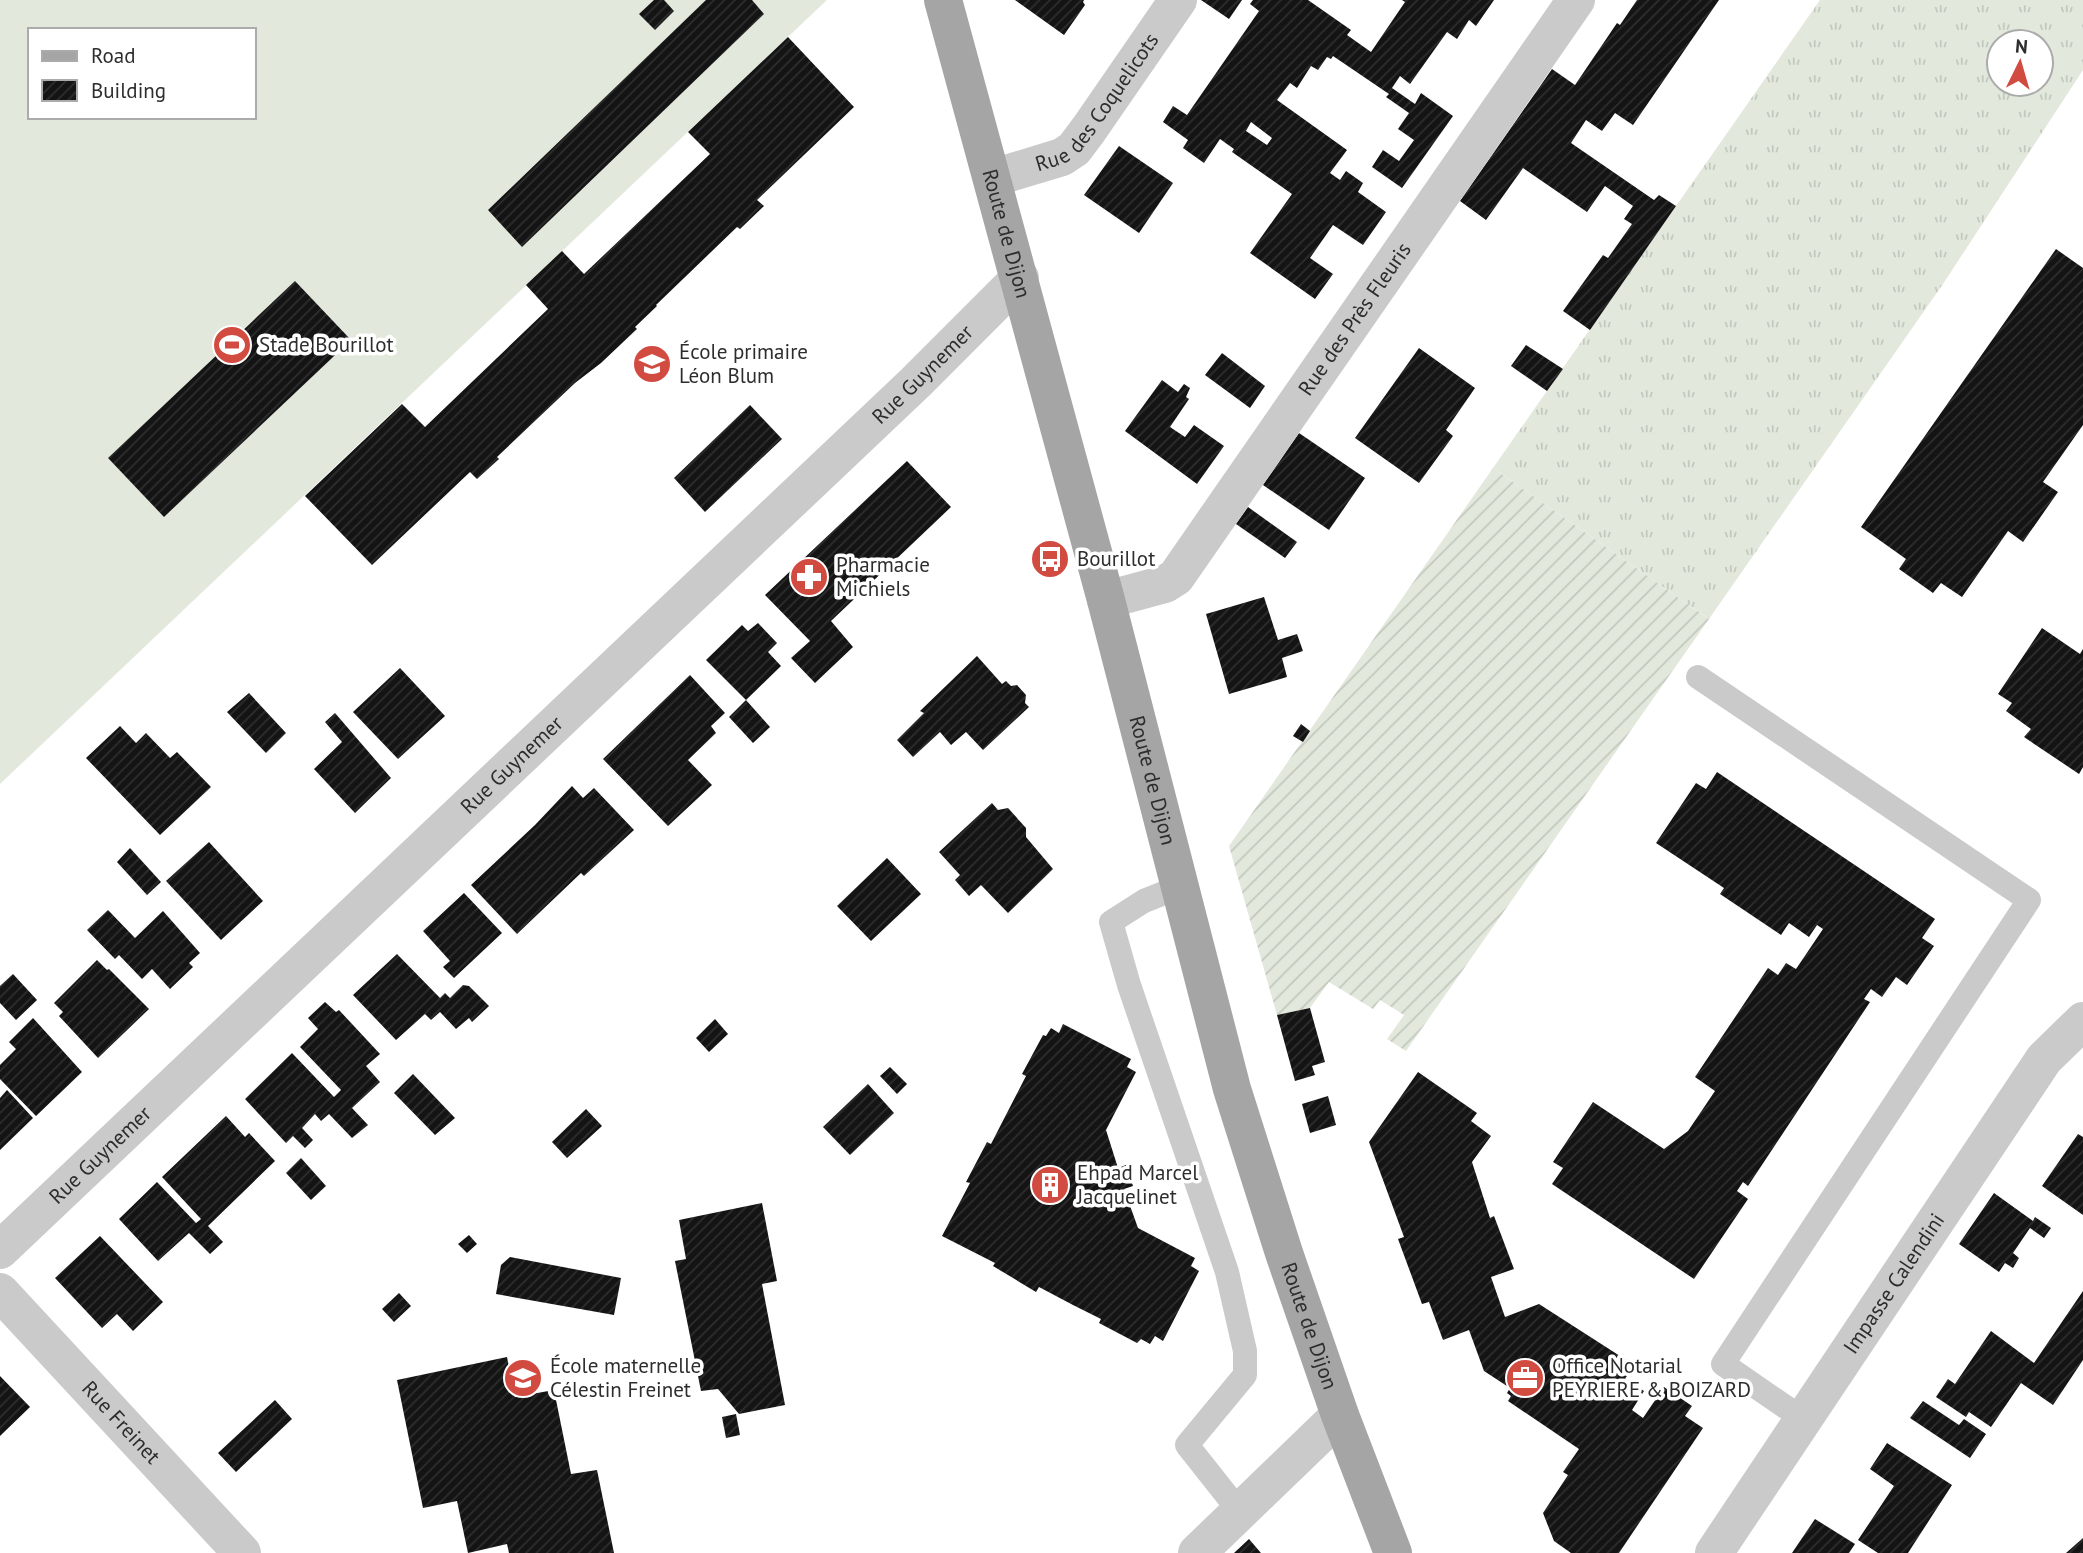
<svg xmlns="http://www.w3.org/2000/svg" width="2083" height="1553" viewBox="0 0 2083 1553" font-family="'PT Sans',sans-serif">
	<defs>
		<pattern id="grass-tufts" width="24" height="20" patternUnits="userSpaceOnUse" patternTransform="scale(1.75)"><rect width="24" height="20" fill="#e2e9dc"/><path d="M3 7l-1-3M5 7V3M7 7l1-3M15 17l-1-3M17 17v-4M19 17l1-3" fill="none" stroke="#c2c8bd"/></pattern>
		<pattern id="garden-furrows" width="10" height="10" patternUnits="userSpaceOnUse" patternTransform="scale(1.75)"><rect width="10" height="10" fill="#e2e9dc"/><path d="M-1 1l2-2M0 10L10 0M9 11l2-2" fill="none" stroke="#c2c8bd"/></pattern>
		<pattern id="building-hatch" width="6" height="6" patternUnits="userSpaceOnUse" patternTransform="scale(1.75)"><rect width="6" height="6" fill="#141414"/><path d="M-1 1l2-2M0 6l6-6M5 7l2-2" fill="none" stroke="#2e2e2e"/></pattern>
	</defs>
	<rect width="100%" height="100%" fill="#fff"/>
	<path fill="url(#grass-tufts)" fill-rule="evenodd" d="M 1820,0 L 2083,0 L 2083,70 L 1943,284 L 1709,619 L 1493,468 ZM 1999,42 L 2041,42 L 2041,84 L 1999,84 Z"/>
	<path fill="url(#garden-furrows)" d="M 1493,468 L 1709,619 L 1406,1051 L 1387,1039 L 1404,1015 L 1380,1000 L 1373,1009 L 1329,982 L 1310,1008 L 1277,1015 L 1229,846 Z"/>
	<path fill="#e2e9dc" fill-rule="evenodd" d="M 0,0 L 827,0 L 0,784 ZM 30,30 L 254,30 L 254,117 L 30,117 Z"/>
	<g fill="url(#building-hatch)" fill-rule="evenodd">
		<path d="M 654,0 L 664,0 L 674,11 L 655,30 L 639,14 Z"/>
		<path d="M 706,0 L 752,0 L 764,14 L 522,247 L 488,210 Z"/>
		<path d="M 1015,0 L 1084,0 L 1083,2 L 1085,5 L 1064,35 Z"/>
		<path d="M 1201,0 L 1242,0 L 1229,19 Z"/>
		<path d="M 1253,0 L 1308,0 L 1351,30 L 1347,35 L 1371,52 L 1405,2 L 1402,0 L 1494,0 L 1476,26 L 1469,20 L 1457,39 L 1447,32 L 1410,84 L 1400,76 L 1392,88 L 1415,104 L 1421,93 L 1453,116 L 1402,188 L 1372,167 L 1383,150 L 1399,161 L 1414,140 L 1398,129 L 1409,113 L 1386,97 L 1389,94 L 1333,56 L 1331,59 L 1327,57 L 1318,70 L 1311,66 L 1297,88 L 1290,83 L 1277,100 L 1347,150 L 1330,173 L 1340,180 L 1346,171 L 1363,183 L 1358,192 L 1386,212 L 1363,245 L 1333,225 L 1310,258 L 1333,274 L 1315,299 L 1250,253 L 1292,194 L 1232,152 L 1234,149 L 1220,139 L 1204,163 L 1183,148 L 1188,140 L 1163,122 L 1173,106 L 1187,115 L 1259,11 L 1250,4 ZM 1251,122 L 1272,138 L 1267,145 L 1246,131 Z"/>
		<path d="M 1637,0 L 1719,0 L 1633,125 L 1615,113 L 1602,131 L 1586,120 L 1571,143 L 1654,200 L 1659,195 L 1676,206 L 1590,330 L 1563,311 L 1603,255 L 1608,258 L 1632,224 L 1624,219 L 1633,206 L 1605,186 L 1587,212 L 1523,168 L 1486,220 L 1460,201 L 1552,69 L 1575,85 L 1617,23 L 1620,25 Z"/>
		<path d="M 788,37 L 854,107 L 757,200 L 764,206 L 740,229 L 737,227 L 656,305 L 657,306 L 635,327 L 637,329 L 601,363 L 575,383 L 497,457 L 499,459 L 477,479 L 470,472 L 372,565 L 305,496 L 402,404 L 425,427 L 548,309 L 526,285 L 562,251 L 584,274 L 710,154 L 688,132 Z"/>
		<path d="M 1119,146 L 1173,183 L 1139,233 L 1084,195 Z"/>
		<path d="M 2056,249 L 2083,268 L 2083,425 L 2043,482 L 2058,492 L 2023,542 L 2008,531 L 1962,597 L 1941,583 L 1933,593 L 1899,569 L 1906,559 L 1861,527 Z"/>
		<path d="M 295,281 L 351,340 L 164,517 L 108,458 Z"/>
		<path d="M 1526,345 L 1563,369 L 1547,391 L 1511,366 Z"/>
		<path d="M 1419,348 L 1475,388 L 1446,430 L 1453,436 L 1419,483 L 1355,438 Z"/>
		<path d="M 1222,353 L 1265,386 L 1250,408 L 1205,375 Z"/>
		<path d="M 1162,380 L 1178,392 L 1184,384 L 1190,388 L 1186,397 L 1189,399 L 1170,427 L 1185,437 L 1194,425 L 1224,446 L 1197,484 L 1125,431 Z"/>
		<path d="M 750,405 L 782,439 L 705,512 L 674,478 Z"/>
		<path d="M 1299,433 L 1365,478 L 1329,530 L 1263,485 Z"/>
		<path d="M 907,461 L 951,507 L 831,621 L 853,647 L 815,683 L 791,658 L 810,641 L 765,595 Z"/>
		<path d="M 1248,507 L 1297,542 L 1285,558 L 1236,524 Z"/>
		<path d="M 1264,597 L 1278,640 L 1297,634 L 1303,651 L 1282,658 L 1287,677 L 1229,694 L 1206,614 Z"/>
		<path d="M 758,623 L 777,643 L 768,652 L 781,666 L 746,700 L 706,660 L 742,625 L 748,631 Z"/>
		<path d="M 2042,628 L 2080,654 L 2083,649 L 2083,767 L 2079,774 L 2024,737 L 2031,729 L 2006,711 L 2012,703 L 1998,694 Z"/>
		<path d="M 977,656 L 1002,684 L 1006,681 L 1011,686 L 1017,685 L 1026,695 L 1025,703 L 1029,707 L 983,750 L 966,732 L 951,745 L 940,732 L 913,757 L 897,740 L 924,713 L 920,711 Z"/>
		<path d="M 400,668 L 445,716 L 398,759 L 353,712 Z"/>
		<path d="M 690,675 L 725,713 L 711,726 L 716,733 L 688,760 L 712,785 L 668,826 L 603,759 Z"/>
		<path d="M 249,693 L 286,733 L 266,753 L 227,712 Z"/>
		<path d="M 746,700 L 770,727 L 753,743 L 729,717 Z"/>
		<path d="M 335,713 L 391,778 L 355,813 L 314,769 L 342,742 L 325,722 Z"/>
		<path d="M 1301,724 L 1310,731 L 1303,742 L 1293,736 Z"/>
		<path d="M 120,726 L 136,743 L 146,733 L 170,758 L 177,752 L 211,787 L 160,835 L 86,758 Z"/>
		<path d="M 1717,772 L 1935,919 L 1922,938 L 1934,946 L 1907,985 L 1896,977 L 1882,997 L 1871,989 L 1864,999 L 1870,1002 L 1748,1186 L 1743,1182 L 1737,1191 L 1748,1199 L 1694,1279 L 1552,1184 L 1563,1168 L 1553,1162 L 1593,1102 L 1664,1149 L 1688,1131 L 1715,1091 L 1695,1077 L 1768,968 L 1778,975 L 1786,963 L 1796,969 L 1823,929 L 1817,925 L 1809,937 L 1789,923 L 1781,935 L 1720,894 L 1724,888 L 1656,843 L 1696,783 L 1706,789 Z"/>
		<path d="M 572,786 L 583,798 L 594,788 L 634,830 L 584,876 L 581,873 L 517,934 L 471,885 L 535,825 Z"/>
		<path d="M 992,803 L 998,810 L 1008,808 L 1026,828 L 1026,837 L 1053,869 L 1008,913 L 981,885 L 969,896 L 955,880 L 960,875 L 939,852 Z"/>
		<path d="M 209,842 L 263,901 L 221,940 L 166,881 Z"/>
		<path d="M 130,848 L 161,882 L 147,895 L 117,862 Z"/>
		<path d="M 887,858 L 921,894 L 871,941 L 837,906 Z"/>
		<path d="M 464,893 L 502,933 L 454,978 L 443,967 L 450,961 L 423,931 Z"/>
		<path d="M 108,910 L 135,938 L 163,911 L 200,953 L 189,963 L 193,967 L 170,989 L 152,969 L 142,979 L 119,955 L 115,959 L 87,930 Z"/>
		<path d="M 397,954 L 440,998 L 445,993 L 450,998 L 463,985 L 469,986 L 489,1006 L 472,1022 L 469,1018 L 456,1029 L 440,1012 L 431,1020 L 425,1014 L 396,1040 L 353,995 Z"/>
		<path d="M 97,960 L 107,970 L 109,969 L 149,1009 L 98,1058 L 59,1016 L 63,1012 L 54,1003 Z"/>
		<path d="M 13,974 L 37,1000 L 16,1020 L 0,1003 L 0,986 Z"/>
		<path d="M 325,1002 L 336,1012 L 339,1010 L 380,1054 L 366,1066 L 380,1082 L 352,1108 L 368,1125 L 352,1138 L 329,1114 L 321,1121 L 315,1114 L 302,1128 L 313,1140 L 305,1148 L 293,1136 L 286,1143 L 245,1099 L 292,1053 L 334,1097 L 341,1090 L 300,1047 L 318,1029 L 308,1018 Z"/>
		<path d="M 1310,1008 L 1325,1062 L 1312,1066 L 1315,1075 L 1295,1081 L 1277,1015 Z"/>
		<path d="M 33,1018 L 82,1072 L 36,1116 L 0,1079 L 0,1065 L 16,1049 L 9,1042 Z"/>
		<path d="M 715,1019 L 728,1034 L 709,1052 L 696,1038 Z"/>
		<path d="M 1063,1024 L 1131,1059 L 1127,1067 L 1136,1072 L 1106,1130 L 1118,1168 L 1126,1165 L 1133,1186 L 1124,1189 L 1138,1228 L 1195,1258 L 1191,1266 L 1199,1271 L 1163,1341 L 1155,1336 L 1150,1344 L 1141,1339 L 1137,1343 L 1099,1323 L 1101,1319 L 1073,1305 L 1039,1287 L 1036,1292 L 993,1266 L 995,1263 L 942,1236 L 970,1183 L 966,1182 L 987,1142 L 991,1144 L 1026,1076 L 1022,1074 L 1043,1035 L 1046,1036 L 1051,1028 L 1059,1033 Z"/>
		<path d="M 890,1067 L 907,1084 L 897,1094 L 880,1076 Z"/>
		<path d="M 1418,1072 L 1477,1113 L 1471,1121 L 1491,1136 L 1472,1162 L 1490,1218 L 1494,1216 L 1514,1269 L 1491,1277 L 1505,1317 L 1539,1304 L 1634,1365 L 1625,1379 L 1644,1391 L 1632,1410 L 1643,1418 L 1664,1387 L 1692,1406 L 1685,1416 L 1703,1428 L 1619,1553 L 1571,1553 L 1554,1541 L 1543,1513 L 1568,1475 L 1563,1472 L 1579,1449 L 1508,1401 L 1511,1396 L 1507,1393 L 1510,1388 L 1484,1371 L 1469,1330 L 1443,1340 L 1429,1302 L 1422,1304 L 1398,1239 L 1404,1237 L 1369,1142 Z"/>
		<path d="M 413,1074 L 455,1118 L 435,1135 L 394,1093 Z"/>
		<path d="M 868,1084 L 894,1113 L 850,1155 L 823,1127 Z"/>
		<path d="M 7,1090 L 33,1118 L 0,1150 L 0,1098 Z"/>
		<path d="M 1328,1096 L 1336,1125 L 1310,1133 L 1302,1104 Z"/>
		<path d="M 586,1109 L 602,1126 L 567,1158 L 552,1142 Z"/>
		<path d="M 226,1116 L 245,1137 L 249,1133 L 275,1161 L 208,1226 L 223,1242 L 210,1254 L 189,1233 L 158,1261 L 119,1219 L 157,1182 L 196,1223 L 201,1219 L 162,1177 Z"/>
		<path d="M 2078,1134 L 2083,1137 L 2083,1215 L 2042,1186 Z"/>
		<path d="M 301,1158 L 326,1186 L 311,1200 L 286,1173 Z"/>
		<path d="M 1994,1193 L 2033,1221 L 2035,1217 L 2051,1228 L 2044,1238 L 2030,1228 L 2013,1253 L 2019,1258 L 2013,1268 L 2005,1263 L 1999,1272 L 1959,1244 Z"/>
		<path d="M 762,1203 L 777,1281 L 762,1284 L 785,1405 L 739,1414 L 718,1389 L 701,1391 L 675,1261 L 686,1259 L 679,1220 Z"/>
		<path d="M 469,1235 L 477,1244 L 467,1253 L 458,1244 Z"/>
		<path d="M 100,1236 L 163,1302 L 133,1331 L 117,1314 L 102,1328 L 55,1278 Z"/>
		<path d="M 510,1257 L 621,1278 L 614,1315 L 496,1294 L 501,1265 Z"/>
		<path d="M 2083,1291 L 2083,1360 L 2053,1405 L 2021,1383 L 1991,1427 L 1969,1412 L 1966,1417 L 1936,1397 L 1948,1379 L 1955,1384 L 1991,1331 L 2034,1363 Z"/>
		<path d="M 399,1293 L 411,1306 L 394,1322 L 382,1309 Z"/>
		<path d="M 507,1357 L 515,1397 L 554,1390 L 571,1474 L 597,1470 L 614,1553 L 509,1553 L 507,1544 L 468,1553 L 457,1501 L 423,1508 L 397,1380 Z"/>
		<path d="M 0,1376 L 30,1407 L 0,1436 Z"/>
		<path d="M 275,1400 L 292,1419 L 236,1472 L 218,1453 Z"/>
		<path d="M 1923,1401 L 1959,1425 L 1964,1419 L 1986,1434 L 1970,1458 L 1910,1418 Z"/>
		<path d="M 736,1414 L 740,1435 L 726,1438 L 722,1417 Z"/>
		<path d="M 1887,1443 L 1952,1485 L 1908,1553 L 1878,1553 L 1858,1540 L 1894,1486 L 1870,1469 Z"/>
		<path d="M 1815,1519 L 1855,1544 L 1849,1553 L 1792,1553 Z"/>
		<path d="M 2083,1538 L 2083,1553 L 2066,1553 Z"/>
		<path d="M 1249,1539 L 1261,1553 L 1234,1553 Z"/>
	</g>
	<g fill="none" stroke-linecap="round" stroke-linejoin="round">
		<g stroke="#cacaca" stroke-width="24">
			<path d="M 1698,677 L 2029,900 L 1723,1364 L 1803,1419"/>
			<path d="M 1179,887 L 1144,901 L 1111,922 L 1129,985 L 1227,1272 L 1245,1351 L 1245,1375 L 1187,1445 L 1240,1512"/>
		</g>
		<g stroke="#cacaca" stroke-width="38">
			<path id="s1" d="M 993,178 L 1062,157 L 1074,149 L 1089,129 L 1178,0"/>
			<path id="s2" d="M 1106,600 L 1165,584 L 1176,577 L 1576,0"/>
			<path id="s3" d="M 0,1250 L 916,382 L 1020,278"/>
			<path id="s4" d="M 0,1292 L 242,1553"/>
			<path d="M 1197,1553 L 1340,1415"/>
			<path id="s5" d="M 1714,1553 L 2044,1059 L 2083,1021"/>
		</g>
		<path stroke="#a5a5a5" stroke-width="38" id="s6" d="M 943,0 L 1106,600 L 1232,1089 L 1284,1253 L 1340,1415 L 1393,1553"/>
	</g>
	<defs>
		<symbol id="stadium-disc" viewBox="-11 -11 22 22"><circle r="9.5" fill="#d24b41" stroke="#fff"/><path d="M0-5a6.5 5 0 1 0 0 10a6.5 5 0 1 0 0-10ZM-3.5-1.8h7v3.6h-7Z" fill="#fff"/></symbol>
		<symbol id="school-disc" viewBox="-11 -11 22 22"><circle r="9.5" fill="#d24b41" stroke="#fff"/><path d="M0-5L7-2L0 1L-7-2ZM-4 1L0 2.5L4 1V4Q0 6-4 4Z" fill="#fff"/></symbol>
		<symbol id="bus-disc" viewBox="-11 -11 22 22"><circle r="9.5" fill="#d24b41" stroke="#fff"/><path d="M-5-6H5V4H4V6H2V4H-2V6H-4V4H-5ZM-3.5-4V0h7V-4ZM-3.5 1.2v1.5H-2V1.2ZM2 1.2v1.5H3.5V1.2Z" fill="#fff"/></symbol>
		<symbol id="pharmacy-disc" viewBox="-11 -11 22 22"><circle r="9.5" fill="#d24b41" stroke="#fff"/><path d="M-2-6h4v4h4v4h-4v4h-4v-4h-4v-4h4Z" fill="#fff"/></symbol>
		<symbol id="building-disc" viewBox="-11 -11 22 22"><circle r="9.5" fill="#d24b41" stroke="#fff"/><path d="M-4-6H4V6H1V3H-1V6H-4ZM-2.5-4.3h1.7v1.8h-1.7ZM.8-4.3h1.7v1.8H.8ZM-2.5-1h1.7V.8h-1.7ZM.8-1h1.7V.8H.8Z" fill="#fff"/></symbol>
		<symbol id="office-disc" viewBox="-11 -11 22 22"><circle r="9.5" fill="#d24b41" stroke="#fff"/><path d="M-6-3h4V-5.5h4V-3h4V5H-6ZM-1-4.5V-3h2v-1.5ZM-6 0V1H6V0Z" fill="#fff"/></symbol>
	</defs>
	<g fill-rule="evenodd">
		<use href="#stadium-disc" x="210" y="323" width="44" height="44"/>
		<use href="#school-disc" x="630" y="342" width="44" height="44"/>
		<use href="#bus-disc" x="1028" y="537" width="44" height="44"/>
		<use href="#pharmacy-disc" x="787" y="555" width="44" height="44"/>
		<use href="#building-disc" x="1028" y="1163" width="44" height="44"/>
		<use href="#school-disc" x="501" y="1356" width="44" height="44"/>
		<use href="#office-disc" x="1503" y="1356" width="44" height="44"/>
	</g>
	<g text-anchor="middle" stroke-width="7" stroke-linejoin="round" paint-order="stroke">
		<g font-size="21" fill="#2d2d2d" stroke="#fff">
			<text dy="7" stroke="none"><textPath href="#s1" startOffset="135">Rue des Coquelicots</textPath></text>
			<text dy="7" stroke="none"><textPath href="#s6" startOffset="242">Route de Dijon</textPath></text>
			<text dy="7" stroke="none"><textPath href="#s2" startOffset="388">Rue des Près Fleuris</textPath></text>
			<text dy="7" stroke="none"><textPath href="#s3" startOffset="1272">Rue Guynemer</textPath></text>
			<text dy="7" stroke="none"><textPath href="#s3" startOffset="705">Rue Guynemer</textPath></text>
			<text dy="7" stroke="none"><textPath href="#s6" startOffset="808">Route de Dijon</textPath></text>
			<text dy="7" stroke="none"><textPath href="#s3" startOffset="138">Rue Guynemer</textPath></text>
			<text dy="7" stroke="none"><textPath href="#s5" startOffset="324">Impasse Calendini</textPath></text>
			<text dy="7" stroke="none"><textPath href="#s6" startOffset="1376">Route de Dijon</textPath></text>
			<text dy="7" stroke="none"><textPath href="#s4" startOffset="178">Rue Freinet</textPath></text>
		</g>
		<g font-size="21" fill="#2d2d2d" stroke="#fff" text-anchor="start">
			<text x="259" y="352">Stade Bourillot</text>
			<text x="679" y="359">École primaire<tspan x="679" dy="24">Léon Blum</tspan></text>
			<text x="1077" y="566">Bourillot</text>
			<text x="836" y="572">Pharmacie<tspan x="836" dy="24">Michiels</tspan></text>
			<text x="1077" y="1180">Ehpad Marcel<tspan x="1077" dy="24">Jacquelinet</tspan></text>
			<text x="550" y="1373">École maternelle<tspan x="550" dy="24">Célestin Freinet</tspan></text>
			<text x="1552" y="1373">Office Notarial<tspan x="1552" dy="24">PEYRIERE &amp; BOIZARD</tspan></text>
		</g>
	</g>
	<rect x="28" y="28" width="228" height="91" fill="#ffffff" stroke="#ababab" stroke-width="2"/>
	<rect x="42" y="51" width="35" height="10" fill="#a5a5a5" stroke="#ababab" stroke-width="2"/>
	<text x="91" y="63" font-size="21" fill="#2d2d2d">Road</text>
	<rect x="42" y="80" width="35" height="21" fill="url(#building-hatch)" stroke="#ababab" stroke-width="2"/>
	<text x="91" y="98" font-size="21" fill="#2d2d2d">Building</text>
	<g transform="translate(2020 63) rotate(5)"><circle r="33" fill="#ffffff" stroke="#ababab" stroke-width="2"/>
	<path d="M0-5L12 26L0 18L-12 26Z" fill="#d24b41"/>
	<text y="-10" font-size="19" font-weight="bold" text-anchor="middle" fill="#2d2d2d">N</text>
	</g>
</svg>
